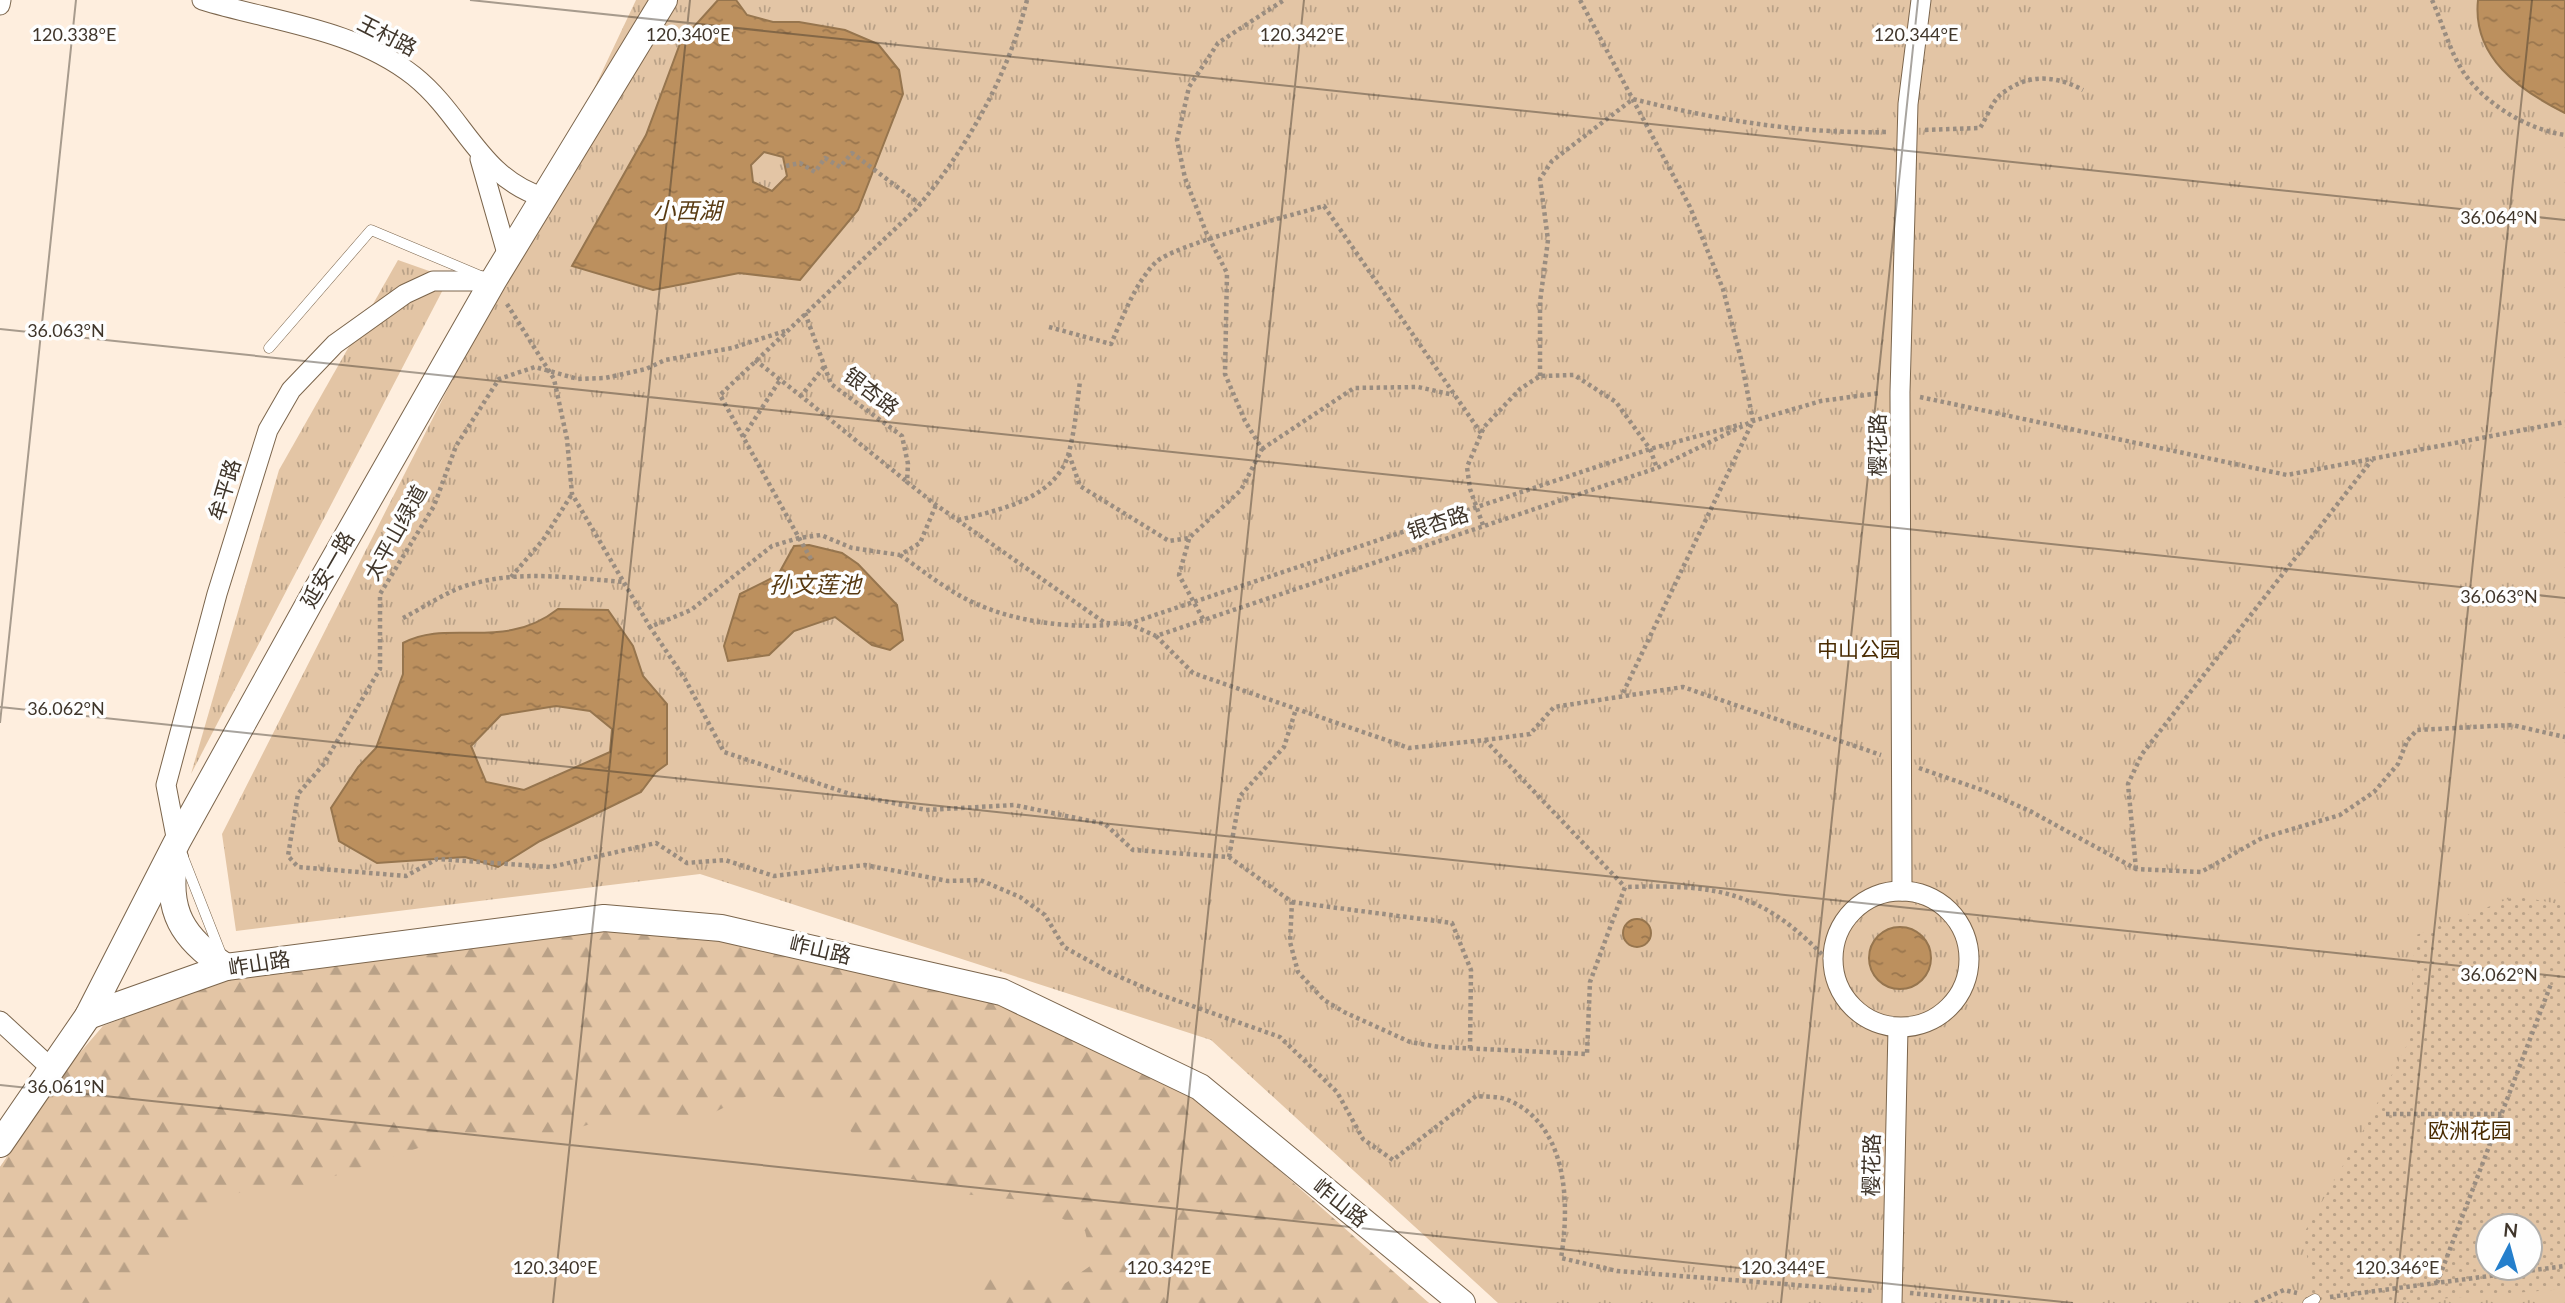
<svg xmlns="http://www.w3.org/2000/svg" width="2565" height="1303" viewBox="0 0 2565 1303" font-family="Lato,'Noto Sans SC',sans-serif">
	<defs>
		<pattern id="forest-firs" width="22" height="20" patternUnits="userSpaceOnUse" patternTransform="scale(1.75)"><rect width="22" height="20" fill="#e3c5a5"/><path d="M5 1l3.5 6h-7zM16 11l3.5 6h-7z" fill="#b9a187"/></pattern>
		<pattern id="park-tufts" width="24" height="20" patternUnits="userSpaceOnUse" patternTransform="scale(1.75)"><rect width="24" height="20" fill="#e3c5a5"/><path d="M3 7l-1-3M5 7V3M7 7l1-3M15 17l-1-3M17 17v-4M19 17l1-3" fill="none" stroke="#b9a187"/></pattern>
		<pattern id="garden-dots" width="8" height="8" patternUnits="userSpaceOnUse" patternTransform="scale(1.75)"><rect width="8" height="8" fill="#e3c5a5"/><path d="M2 2h.1M6 6h.1" fill="none" stroke="#b9a187" stroke-width="1.8" stroke-linecap="round"/></pattern>
		<pattern id="water-ripples" width="26" height="14" patternUnits="userSpaceOnUse" patternTransform="scale(1.75)"><rect width="26" height="14" fill="#bc905e"/><path d="M2 4q2-2 4 0t4 0M15 11q2-2 4 0t4 0" fill="none" stroke="#9a764e"/></pattern>
	</defs>
	<rect width="100%" height="100%" fill="#feeede"/>
	<path fill="#e3c5a5" d="M 606,928 L 1429,1303 L 0,1303 L 0,1167 L 103,1026 Z"/>
	<path fill="url(#forest-firs)" d="M 606,928 L 730,938 L 999,1002 L 1192,1093 L 1429,1303 L 993,1303 L 981,1292 L 994,1272 L 1060,1287 L 1093,1264 L 1085,1231 L 1030,1201 L 963,1194 L 878,1169 L 847,1126 L 842,1104 L 751,1094 L 709,1115 L 609,1118 L 556,1135 L 457,1135 L 305,1186 L 243,1191 L 209,1207 L 171,1249 L 107,1303 L 55,1303 L 48,1277 L 19,1303 L 0,1303 L 0,1167 L 65,1070 L 103,1026 L 234,975 Z"/>
	<g fill="url(#park-tufts)" fill-rule="evenodd">
		<path d="M 636,0 L 2565,0 L 2565,1303 L 1498,1303 L 1211,1040 L 700,874 L 236,931 L 222,834 L 513,260 ZM 2488,1226 L 2530,1226 L 2530,1268 L 2488,1268 Z"/>
		<path d="M 398,260 L 449,278 L 191,774 L 279,470 Z"/>
	</g>
	<path fill="url(#garden-dots)" fill-rule="evenodd" d="M 2516,896 L 2565,905 L 2565,1289 L 2387,1303 L 2291,1303 L 2311,1287 L 2304,1233 L 2364,1129 L 2410,1039 L 2414,936 ZM 2488,1226 L 2530,1226 L 2530,1268 L 2488,1268 Z"/>
	<g fill="url(#water-ripples)" stroke="#96754e" stroke-width="2" fill-rule="evenodd">
		<path d="M 718,0 L 736,0 L 747,15 L 773,22 L 799,22 L 845,30 L 878,44 L 899,70 L 903,94 L 858,210 L 800,280 L 739,273 L 653,290 L 572,266 L 646,135 L 681,41 ZM 764,152 L 783,157 L 787,176 L 772,191 L 753,182 L 751,165 Z"/>
		<path d="M 2478,0 L 2565,0 L 2565,113 C 2519,90 2472,57 2478,0 Z"/>
		<path d="M 809,545 L 842,553 L 858,564 L 897,605 L 903,640 L 890,650 L 872,645 L 835,617 L 794,631 L 769,655 L 728,661 L 724,646 L 740,594 L 778,575 L 794,546 Z"/>
		<path d="M 558,609 L 608,610 L 633,646 L 643,676 L 667,704 L 667,764 L 656,772 L 641,792 L 540,841 L 498,867 L 465,857 L 377,863 L 339,841 L 331,808 L 358,767 L 376,748 L 403,674 L 403,643 C 449,618 503,652 558,609 ZM 556,706 L 590,711 L 612,729 L 610,752 L 524,790 L 486,782 L 471,746 L 501,715 Z"/>
		<circle cx="1637" cy="933" r="14"/>
		<circle cx="1900" cy="958" r="31"/>
	</g>
	<g fill="none" stroke-linecap="round" stroke-linejoin="round">
		<defs>
			<g id="lane">
				<path d="M 269,348 L 371,230 L 483,277"/>
				<path d="M 183,857 L 221,954"/>
				<path d="M 2308,1303 L 2315,1299"/>
			</g>
			<g id="street">
				<path d="M 202,0 C 273,22 353,28 414,76 C 465,117 479,178 545,198"/>
				<path d="M 0,5 L 1,0"/>
				<path d="M 480,159 L 508,257"/>
				<path d="M 177,842 L 166,785 L 217,594 L 268,430 L 291,390 L 335,344 L 405,294 L 433,281 L 493,281"/>
				<path d="M 1902,891 L 1900,392 L 1908,104 L 1921,0"/>
				<circle cx="1901" cy="959" r="68"/>
				<path d="M 0,1021 L 52,1069"/>
				<path d="M 1892,1303 L 1898,1028"/>
			</g>
			<g id="secondary">
				<path d="M 175,858 C 165,911 183,939 226,967"/>
				<path d="M 88,1016 L 226,967 L 604,918 L 721,928 L 1002,992 L 1200,1087 L 1462,1303"/>
				<path d="M 0,1144 L 88,1016 L 177,842 L 311,600 L 493,281 L 664,0"/>
			</g>
		</defs>
		<use href="#lane" stroke="#7b654c" stroke-width="11"/>
		<use href="#street" stroke="#7b654c" stroke-width="21"/>
		<use href="#secondary" stroke="#7b654c" stroke-width="28"/>
		<g stroke="#9a8d80" stroke-width="4.5" stroke-dasharray="3.5 3.5" stroke-linecap="butt">
			<path d="M 1027,0 C 1008,76 966,150 916,209 L 720,395 L 799,538 L 772,546 L 691,610 L 650,627 L 685,679 L 724,752 L 850,794 L 926,810 L 1014,805 L 1105,824 L 1133,850 L 1229,857 L 1292,902 L 1290,942 L 1298,972 L 1324,1000 L 1344,1012 L 1410,1042 L 1439,1047 L 1587,1054 L 1590,982 L 1625,887 C 1721,884 1765,892 1832,965"/>
			<path d="M 1580,0 L 1690,207 L 1723,289 L 1741,359 L 1753,421 L 1622,695"/>
			<path d="M 2432,0 C 2442,22 2449,49 2462,70 C 2483,103 2526,129 2565,135"/>
			<path d="M 1925,130 L 1980,128 C 1986,119 1992,102 2000,95 C 2027,73 2055,75 2083,90"/>
			<path d="M 786,166 L 800,163 L 815,172 L 825,158 L 840,167 L 852,153 L 920,204"/>
			<path d="M 507,304 L 554,379 L 567,439 L 572,494 L 650,627"/>
			<path d="M 805,313 L 831,384 L 902,436 L 908,464 L 907,482 L 936,505 L 1105,623 L 1129,624 L 1156,636 L 1657,468 L 1753,421 L 1821,401 L 1880,393"/>
			<path d="M 1049,327 L 1111,344 C 1123,317 1134,285 1155,263 C 1172,245 1293,215 1324,206 L 1481,433"/>
			<path d="M 785,331 L 732,348 L 665,360 L 646,369 L 605,378 L 578,379 L 535,367 L 499,379 L 456,446 L 434,506 L 380,594 L 380,669 L 323,765 L 298,794 L 288,856 L 298,867 L 406,876 L 437,859 L 551,867 L 656,843 L 687,863 L 725,860 L 774,876 L 865,865 L 948,881 L 980,880 L 1020,897 L 1045,915 L 1064,947 L 1111,973 L 1161,995 L 1280,1037 L 1337,1092 L 1363,1139 L 1393,1160 L 1476,1096 C 1486,1097 1499,1096 1508,1100 C 1568,1125 1570,1204 1561,1258 L 1617,1271 L 1873,1291"/>
			<path d="M 755,360 L 801,396"/>
			<path d="M 824,367 L 801,396 L 906,481"/>
			<path d="M 1540,376 L 1540,302 L 1548,240 L 1540,179 L 1552,161 L 1633,99 C 1717,120 1801,134 1888,132"/>
			<path d="M 1920,397 L 2287,475 L 2565,422"/>
			<path d="M 743,437 L 780,380"/>
			<path d="M 1262,449 L 1354,388 L 1418,387 L 1454,395"/>
			<path d="M 1069,454 L 1080,486 L 1169,541 L 1189,538 L 1241,490 L 1262,449 L 1245,421 L 1225,374 L 1227,273 L 1206,232 L 1185,178 L 1177,140 L 1189,87 L 1218,43 L 1284,0"/>
			<path d="M 958,520 C 999,510 1057,499 1069,452 C 1075,429 1077,405 1080,381"/>
			<path d="M 1483,525 L 1470,489 L 1467,467 L 1484,427 L 1520,389 L 1540,376 L 1574,375 L 1616,402 L 1650,449 L 1657,468"/>
			<path d="M 1189,539 L 1179,575 L 1203,619"/>
			<path d="M 900,555 C 922,570 944,588 968,600 C 1010,621 1063,628 1109,625"/>
			<path d="M 811,559 L 799,538 L 821,535 L 852,548 L 900,555 L 920,543 L 936,505"/>
			<path d="M 511,577 L 543,540 L 572,494"/>
			<path d="M 403,618 C 425,607 448,590 472,584 C 520,570 574,578 624,582"/>
			<path d="M 1128,624 L 1650,449 L 1742,424"/>
			<path d="M 1156,636 L 1193,673 L 1409,748 L 1485,740 L 1625,887"/>
			<path d="M 1485,740 L 1530,734 L 1554,707 L 1683,687 L 1881,755"/>
			<path d="M 1919,768 L 1982,790 L 2030,811 L 2136,869 L 2201,872 L 2262,838 L 2340,815 L 2374,792 L 2398,764 L 2407,741 L 2417,730 L 2512,725 L 2565,737"/>
			<path d="M 1229,857 L 1240,796 L 1284,747 L 1296,709"/>
			<path d="M 2136,869 L 2128,784 L 2142,754 L 2372,460"/>
			<path d="M 1292,902 L 1452,923 L 1471,970 L 1470,1049"/>
			<path d="M 2386,1114 L 2502,1114"/>
			<path d="M 2437,1283 L 2551,984"/>
			<path d="M 1910,1293 L 2010,1303"/>
			<path d="M 2330,1297 L 2565,1266"/>
			<path d="M 2255,1303 L 2284,1290 L 2297,1293"/>
		</g>
		<use href="#lane" stroke="#fff" stroke-width="10"/>
		<use href="#street" stroke="#fff" stroke-width="19"/>
		<use href="#secondary" stroke="#fff" stroke-width="26"/>
	</g>
	<path fill="none" stroke="#3f352a" stroke-width="2" stroke-opacity="0.45" d="M 470,0 L 2565,220M 0,329 L 2565,598M 0,707 L 2565,977M 0,723 L 76,0M 0,1085 L 2073,1303M 553,1303 L 690,0M 1167,1303 L 1304,0M 1781,1303 L 1918,0M 2395,1303 L 2532,0"/>
	<g text-anchor="middle" stroke-width="7" stroke-linejoin="round" paint-order="stroke">
		<g font-size="21" fill="#3f352a" stroke="#fefefe">
			<text transform="translate(387 36) rotate(27)" y="7">王村路</text>
			<text transform="translate(871 392) rotate(38)" y="7">银杏路</text>
			<text transform="translate(1878 445) rotate(-90)" y="7">樱花路</text>
			<text transform="translate(225 490) rotate(-73)" y="7">牟平路</text>
			<text transform="translate(1438 523) rotate(-18)" y="7">银杏路</text>
			<text transform="translate(396 533) rotate(-61)" y="7">太平山绿道</text>
			<text transform="translate(328 570) rotate(-60)" y="7">延安一路</text>
			<text transform="translate(820 950) rotate(13)" y="7">岞山路</text>
			<text transform="translate(259 964) rotate(-9)" y="7">岞山路</text>
			<text transform="translate(1872 1165) rotate(-89)" y="7">樱花路</text>
			<text transform="translate(1340 1203) rotate(39)" y="7">岞山路</text>
		</g>
		<g font-size="21" fill="#482a00" stroke="#fefefe">
			<text x="1859" y="657">中山公园</text>
			<text x="2470" y="1138">欧洲花园</text>
		</g>
		<g font-size="23" font-style="italic" fill="#583a12" stroke="#fefefe">
			<text x="687" y="219">小西湖</text>
			<text x="815" y="593">孙文莲池</text>
		</g>
	</g>
	<g font-size="18" text-anchor="middle" fill="#3f352a" stroke="#fefefe" stroke-width="7" stroke-linejoin="round" paint-order="stroke">
		<text x="74" y="41">120.338°E</text>
		<text x="688" y="41">120.340°E</text>
		<text x="1302" y="41">120.342°E</text>
		<text x="1916" y="41">120.344°E</text>
		<text x="2499" y="224">36.064°N</text>
		<text x="66" y="337">36.063°N</text>
		<text x="2499" y="603">36.063°N</text>
		<text x="66" y="715">36.062°N</text>
		<text x="2499" y="981">36.062°N</text>
		<text x="66" y="1093">36.061°N</text>
		<text x="555" y="1274">120.340°E</text>
		<text x="1169" y="1274">120.342°E</text>
		<text x="1783" y="1274">120.344°E</text>
		<text x="2397" y="1274">120.346°E</text>
	</g>
	<g transform="translate(2509 1247) rotate(6)"><circle r="33" fill="#fefefe" stroke="#b2aea9" stroke-width="2"/>
	<path d="M0-5L12 26L0 18L-12 26Z" fill="#257fcc"/>
	<text y="-10" font-size="19" font-weight="bold" text-anchor="middle" fill="#3f352a">N</text>
	</g>
</svg>
